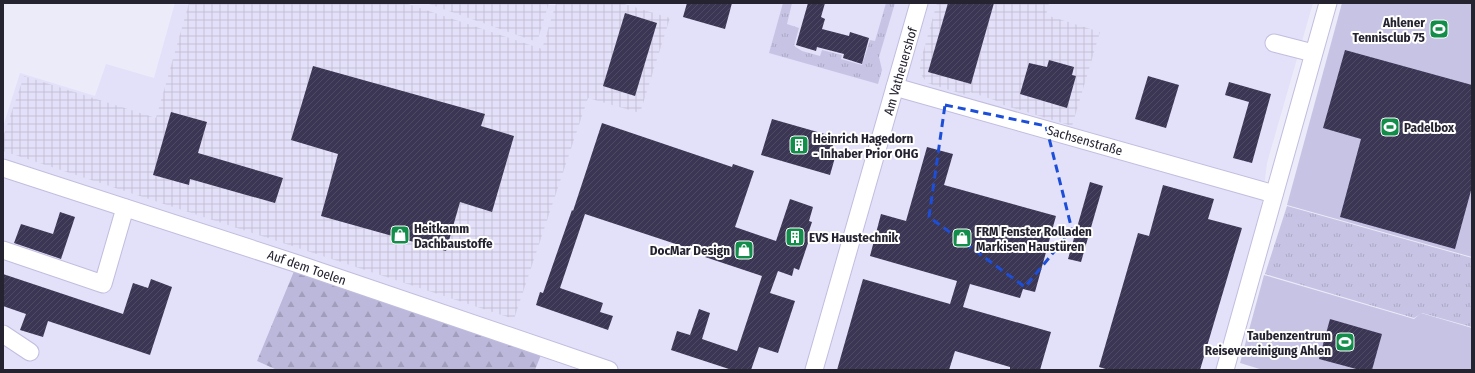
<svg xmlns="http://www.w3.org/2000/svg" width="1475" height="373" viewBox="0 0 1475 373" font-family="'Fira Sans Condensed',sans-serif">
	<defs>
		<pattern id="industrial-grid" width="8" height="8" patternUnits="userSpaceOnUse"><rect width="8" height="8" fill="#e3e0f9"/><path d="M0 4h8M4 0v8" fill="none" stroke="#c3c0d6"/></pattern>
		<pattern id="grass-tufts" width="24" height="20" patternUnits="userSpaceOnUse"><rect width="24" height="20" fill="#c7c3e4"/><path d="M3 7l-1-3M5 7V3M7 7l1-3M15 17l-1-3M17 17v-4M19 17l1-3" fill="none" stroke="#aba7c4"/></pattern>
		<pattern id="forest-firs" width="22" height="20" patternUnits="userSpaceOnUse"><rect width="22" height="20" fill="#bcb8db"/><path d="M5 1l3.5 6h-7zM16 11l3.5 6h-7z" fill="#a19ebc"/></pattern>
		<pattern id="building-hatch" width="6" height="6" patternUnits="userSpaceOnUse"><rect width="6" height="6" fill="#3b3653"/><path d="M-1 1l2-2M0 6l6-6M5 7l2-2" fill="none" stroke="#4f4a64"/></pattern>
	</defs>
	<rect width="100%" height="100%" fill="#ecebf9"/>
	<path fill="#e3e0f9" d="M 175,3 L 1313,3 L 1267,163 L 1260,220 L 1218,370 L 535,370 L 541,355 L 294,270 L 257,361 L 277,370 L 3,370 L 3,127 L 20,73 L 95,96 L 106,64 L 154,78 Z"/>
	<g fill="url(#industrial-grid)">
		<path d="M 189,3 L 405,3 L 542,49 L 556,3 L 621,3 L 670,18 L 640,113 L 588,98 L 514,319 L 3,151 L 3,137 L 24,76 L 156,118 Z"/>
		<path d="M 426,3 L 549,3 L 537,42 Z"/>
		<path d="M 937,3 L 1049,3 L 1046,15 L 1100,32 L 1072,126 L 997,103 L 997,101 L 970,92 L 969,96 L 927,83 L 920,73 L 920,63 Z"/>
	</g>
	<g fill="url(#grass-tufts)">
		<path d="M 783,3 L 792,3 L 787,24 L 799,28 L 794,46 L 802,51 L 820,56 L 822,50 L 842,55 L 841,59 L 862,65 L 870,40 L 875,41 L 886,3 L 895,3 L 879,57 L 882,70 L 878,84 L 769,53 Z"/>
		<path d="M 1287,206 L 1472,258 L 1472,327 L 1422,313 L 1414,318 L 1265,274 Z"/>
	</g>
	<path fill="url(#forest-firs)" d="M 294,271 L 541,355 L 535,370 L 277,370 L 257,361 Z"/>
	<g fill="#c7c3e4">
		<path d="M 1342,3 L 1472,3 L 1472,257 L 1287,205 Z"/>
		<path d="M 1264,275 L 1414,319 L 1421,313 L 1472,328 L 1472,370 L 1263,370 L 1240,363 Z"/>
	</g>
	<g fill="url(#building-hatch)">
		<path d="M 687,3 L 732,3 L 725,29 L 683,17 Z"/>
		<path d="M 808,3 L 825,3 L 821,17 L 825,19 L 822,29 L 849,36 L 850,32 L 869,38 L 862,64 L 843,58 L 844,54 L 817,47 L 816,51 L 796,45 Z"/>
		<path d="M 948,3 L 994,3 L 971,84 L 928,72 Z"/>
		<path d="M 625,13 L 657,23 L 635,96 L 603,86 Z"/>
		<path d="M 1345,50 L 1472,85 L 1472,187 L 1455,249 L 1340,217 L 1361,139 L 1323,128 Z"/>
		<path d="M 1049,60 L 1074,67 L 1072,75 L 1076,76 L 1067,108 L 1020,94 L 1029,63 L 1047,67 Z"/>
		<path d="M 313,66 L 485,114 L 481,126 L 514,136 L 492,212 L 460,202 L 446,251 L 321,216 L 338,154 L 291,140 Z"/>
		<path d="M 1148,76 L 1179,85 L 1166,128 L 1135,119 Z"/>
		<path d="M 1229,82 L 1271,94 L 1252,163 L 1233,158 L 1249,102 L 1225,95 Z"/>
		<path d="M 171,112 L 207,122 L 198,153 L 283,178 L 275,203 L 190,179 L 189,185 L 153,175 Z"/>
		<path d="M 772,119 L 835,137 L 831,153 L 836,154 L 830,175 L 761,155 Z"/>
		<path d="M 602,123 L 732,167 L 733,164 L 754,171 L 735,227 L 776,241 L 790,199 L 813,207 L 809,221 L 812,222 L 809,231 L 812,231 L 799,270 L 794,268 L 792,276 L 778,271 L 770,293 L 795,301 L 778,353 L 759,347 L 751,370 L 732,370 L 671,350 L 677,331 L 690,335 L 699,309 L 710,313 L 702,339 L 737,351 L 762,276 L 702,256 L 703,253 L 585,214 L 560,288 L 603,303 L 600,312 L 613,316 L 608,330 L 536,305 L 540,292 L 543,293 L 572,210 L 573,211 Z"/>
		<path d="M 927,147 L 953,154 L 944,185 L 1056,216 L 1035,292 L 1023,289 L 1020,298 L 970,284 L 963,307 L 1051,332 L 1040,370 L 1010,370 L 1010,367 L 955,351 L 949,370 L 837,370 L 863,279 L 950,304 L 957,281 L 870,256 L 881,214 L 906,221 Z"/>
		<path d="M 1090,182 L 1103,186 L 1081,262 L 1068,259 Z"/>
		<path d="M 1163,185 L 1214,199 L 1208,219 L 1242,228 L 1200,370 L 1109,370 L 1099,367 L 1138,233 L 1149,236 Z"/>
		<path d="M 60,212 L 75,217 L 61,259 L 14,243 L 21,224 L 53,234 Z"/>
		<path d="M 3,274 L 123,314 L 133,283 L 148,288 L 151,279 L 172,287 L 150,355 L 48,321 L 43,337 L 20,330 L 26,314 L 3,306 Z"/>
		<path d="M 1330,319 L 1382,334 L 1372,370 L 1360,370 L 1319,359 Z"/>
	</g>
	<g fill="none" stroke-linecap="round" stroke-linejoin="round">
		<defs>
			<g id="minor">
				<path d="M 1274,43 L 1313,53"/>
				<path d="M 895,87 L 1274,194"/>
				<path d="M 3,168 L 295,263 L 609,370"/>
				<path d="M 3,250 L 103,284 L 125,208"/>
				<path d="M 3,334 L 30,352"/>
				<path d="M 814,370 L 919,3"/>
				<path d="M 1225,370 L 1328,3"/>
			</g>
		</defs>
		<use href="#minor" stroke="#c1bddf" stroke-width="19"/>
		<use href="#minor" stroke="#fff" stroke-width="17"/>
	</g>
	<path fill="none" stroke="#1d4ed8" stroke-width="3" stroke-dasharray="8 5" stroke-linejoin="round" d="M 945,105 L 1046,126 L 1072,230 L 1025,287 L 929,217 Z"/>
	<defs>
		<symbol id="stadium-square" viewBox="-11 -11 22 22"><rect x="-9" y="-9" width="18" height="18" rx="4" fill="#128e4a" stroke="#fff"/><path d="M0-5a6.5 5 0 1 0 0 10a6.5 5 0 1 0 0-10ZM-3.5-1.8h7v3.6h-7Z" fill="#fff"/></symbol>
		<symbol id="building-square" viewBox="-11 -11 22 22"><rect x="-9" y="-9" width="18" height="18" rx="4" fill="#128e4a" stroke="#fff"/><path d="M-4-6H4V6H1V3H-1V6H-4ZM-2.5-4.3h1.7v1.8h-1.7ZM.8-4.3h1.7v1.8H.8ZM-2.5-1h1.7V.8h-1.7ZM.8-1h1.7V.8H.8Z" fill="#fff"/></symbol>
		<symbol id="shop-square" viewBox="-11 -11 22 22"><rect x="-9" y="-9" width="18" height="18" rx="4" fill="#128e4a" stroke="#fff"/><path d="M-5-2.5h2.3a2.7 3.5 0 0 1 5.4 0H5L5.5 6h-11ZM-1.5-2.5h3a1.5 2.3 0 0 0-3 0Z" fill="#fff"/></symbol>
	</defs>
	<g fill-rule="evenodd">
		<use href="#stadium-square" x="1428" y="18" width="22" height="22"/>
		<use href="#stadium-square" x="1379" y="116" width="22" height="22"/>
		<use href="#building-square" x="788" y="134" width="22" height="22"/>
		<use href="#shop-square" x="389" y="224" width="22" height="22"/>
		<use href="#building-square" x="784" y="226" width="22" height="22"/>
		<use href="#shop-square" x="951" y="227" width="22" height="22"/>
		<use href="#shop-square" x="733" y="239" width="22" height="22"/>
		<use href="#stadium-square" x="1334" y="331" width="22" height="22"/>
	</g>
	<g text-anchor="middle" stroke-width="4" stroke-linejoin="round" paint-order="stroke">
		<g font-size="13" font-weight="bold" fill="#252330" stroke="#fff" text-anchor="start">
			<text x="1425" y="27" text-anchor="end">Ahlener<tspan x="1425" dy="15">Tennisclub 75</tspan></text>
			<text x="1404" y="132">Padelbox</text>
			<text x="813" y="143">Heinrich Hagedorn<tspan x="813" dy="15">- Inhaber Prior OHG</tspan></text>
			<text x="414" y="233">Heitkamm<tspan x="414" dy="15">Dachbaustoffe</tspan></text>
			<text x="976" y="236">FRM Fenster Rolladen<tspan x="976" dy="15">Markisen Haustüren</tspan></text>
			<text x="809" y="242">EVS Haustechnik</text>
			<text x="730" y="255" text-anchor="end">DocMar Design</text>
			<text x="1331" y="340" text-anchor="end">Taubenzentrum<tspan x="1331" dy="15">Reisevereinigung Ahlen</tspan></text>
		</g>
		<g font-size="13" fill="#252330" stroke="#fff">
			<text transform="translate(900 71) rotate(-74)" y="5">Am Vatheuershof</text>
			<text transform="translate(1085 140) rotate(16)" y="5">Sachsenstraße</text>
			<text transform="translate(307 267) rotate(19)" y="5">Auf dem Toelen</text>
		</g>
	</g>
	<rect width="1475" height="373" fill="none" stroke="#252330" stroke-width="8"/>
</svg>
